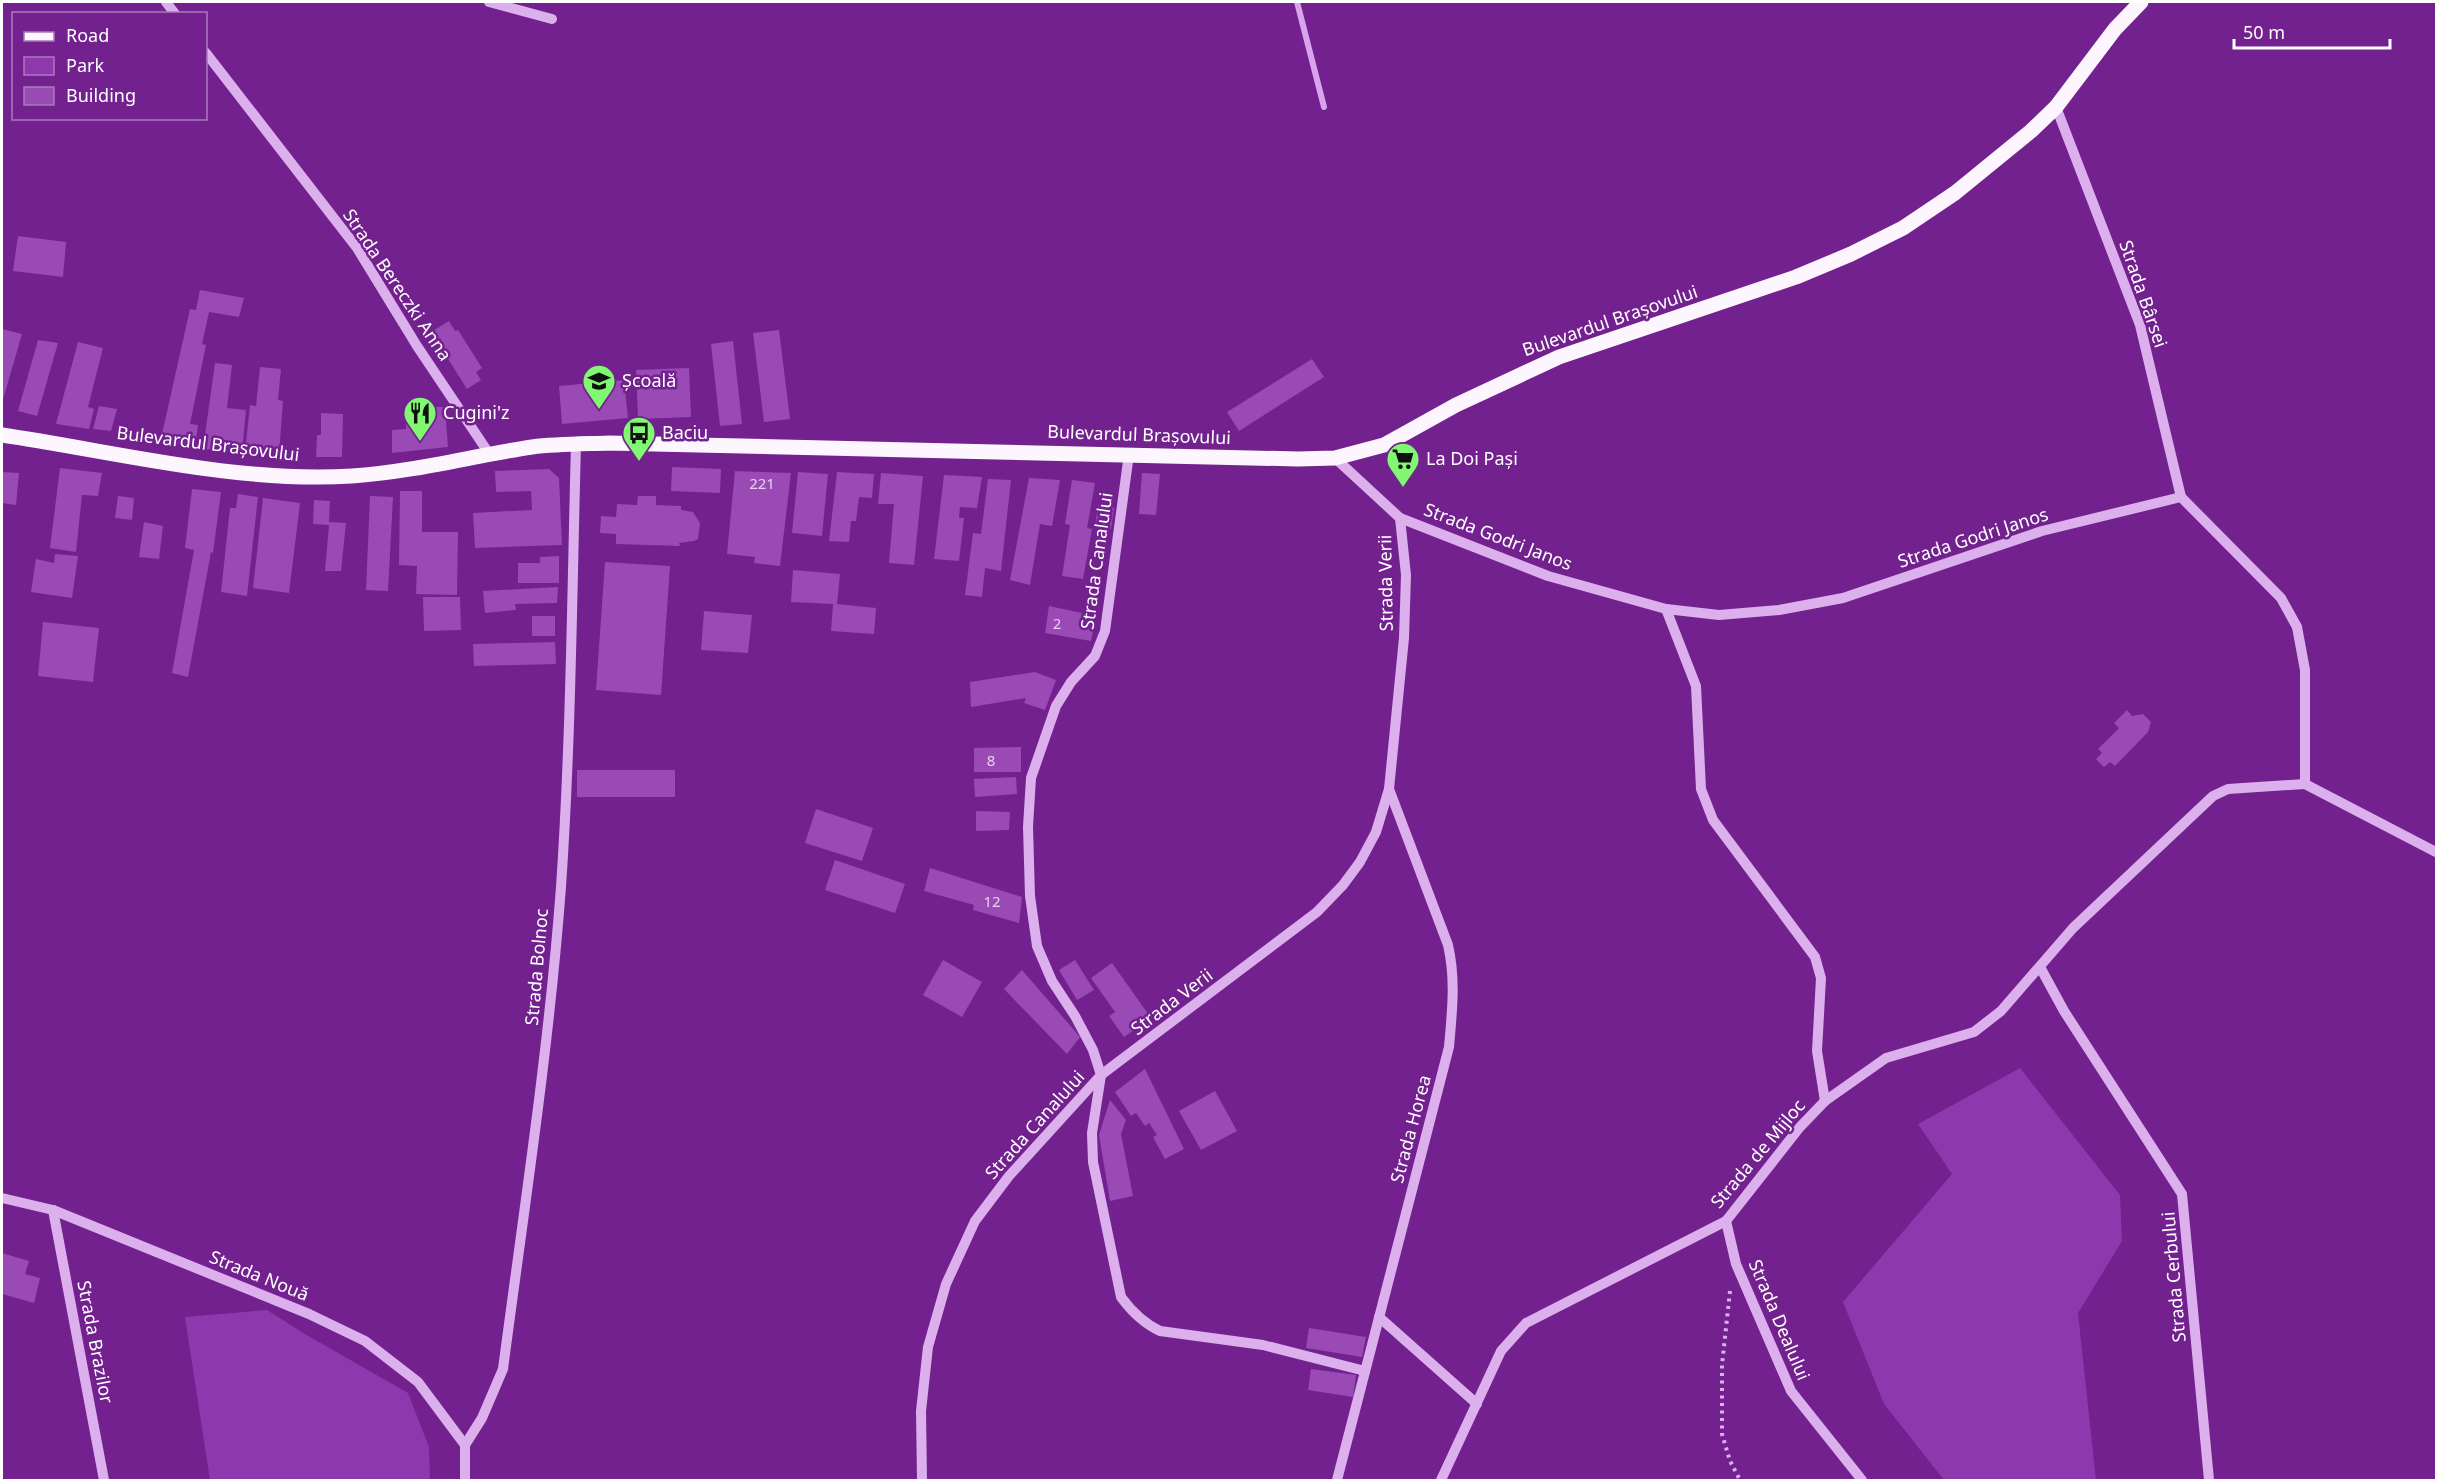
<svg xmlns="http://www.w3.org/2000/svg" width="2438" height="1482" viewBox="0 0 2438 1482" font-family="'Noto Sans',sans-serif">
	<rect width="100%" height="100%" fill="#72218e"/>
	<g fill="#8d39ad">
		<path d="M 2020,1068 L 2120,1195 L 2122,1241 L 2078,1313 L 2096,1480 L 1944,1480 L 1884,1404 L 1843,1302 L 1952,1174 L 1918,1124 Z"/>
		<path d="M 267,1310 L 305,1334 L 408,1393 L 429,1447 L 430,1480 L 210,1480 L 185,1317 Z"/>
	</g>
	<g fill="none" stroke-linecap="round" stroke-linejoin="round">
		<path stroke="#d9a4ed" stroke-width="6" d="M 1297,2 L 1324,107"/>
	</g>
	<g fill="#994ab5">
		<path d="M 18,236 L 66,242 L 63,277 L 13,271 Z"/>
		<path d="M 200,290 L 244,298 L 239,317 L 209,312 L 202,344 L 206,345 L 190,424 L 198,425 L 195,447 L 160,443 L 190,309 L 196,310 Z"/>
		<path d="M 449,321 L 455,331 L 458,330 L 482,368 L 476,372 L 481,380 L 467,389 L 431,332 Z"/>
		<path d="M 2,329 L 22,334 L 2,403 Z"/>
		<path d="M 779,330 L 790,419 L 764,422 L 753,333 Z"/>
		<path d="M 38,340 L 58,343 L 37,416 L 18,411 Z"/>
		<path d="M 733,341 L 742,424 L 720,426 L 711,344 Z"/>
		<path d="M 78,342 L 103,348 L 88,407 L 94,409 L 89,429 L 56,424 Z"/>
		<path d="M 1312,359 L 1324,377 L 1239,431 L 1227,412 Z"/>
		<path d="M 215,363 L 232,365 L 227,408 L 246,410 L 242,452 L 203,449 Z"/>
		<path d="M 260,367 L 281,369 L 278,400 L 283,401 L 279,455 L 245,453 L 250,405 L 256,406 Z"/>
		<path d="M 689,368 L 691,417 L 638,419 L 636,370 Z"/>
		<path d="M 624,380 L 628,418 L 562,424 L 559,386 Z"/>
		<path d="M 99,406 L 117,409 L 111,431 L 93,429 Z"/>
		<path d="M 414,407 L 445,407 L 448,447 L 392,453 L 392,430 L 406,429 L 406,420 L 414,420 Z"/>
		<path d="M 321,413 L 343,414 L 342,457 L 316,457 L 317,435 L 321,435 Z"/>
		<path d="M 672,467 L 721,469 L 720,493 L 671,491 Z"/>
		<path d="M 60,468 L 102,473 L 98,496 L 82,495 L 76,552 L 50,548 Z"/>
		<path d="M 549,469 L 559,478 L 562,545 L 475,548 L 473,513 L 532,510 L 531,491 L 496,492 L 495,471 Z"/>
		<path d="M 735,471 L 791,473 L 780,566 L 754,563 L 755,557 L 727,554 Z"/>
		<path d="M 2,472 L 19,473 L 16,505 L 2,503 Z"/>
		<path d="M 798,472 L 828,474 L 822,536 L 792,533 Z"/>
		<path d="M 837,472 L 874,474 L 872,498 L 859,497 L 856,521 L 851,521 L 849,542 L 829,541 Z"/>
		<path d="M 881,473 L 923,476 L 914,565 L 889,563 L 894,504 L 878,504 Z"/>
		<path d="M 1142,473 L 1160,474 L 1156,515 L 1139,514 Z"/>
		<path d="M 944,475 L 982,477 L 977,508 L 960,507 L 959,518 L 964,518 L 959,561 L 934,559 Z"/>
		<path d="M 1029,478 L 1060,480 L 1052,526 L 1040,524 L 1030,585 L 1010,580 Z"/>
		<path d="M 988,479 L 1011,480 L 1001,571 L 985,568 L 982,597 L 965,595 L 973,533 L 981,534 Z"/>
		<path d="M 1072,480 L 1095,483 L 1087,528 L 1092,529 L 1083,579 L 1062,576 L 1070,525 L 1065,524 Z"/>
		<path d="M 192,489 L 221,492 L 213,553 L 211,552 L 188,677 L 172,673 L 194,550 L 185,548 Z"/>
		<path d="M 400,491 L 422,491 L 422,532 L 458,532 L 457,595 L 416,594 L 417,566 L 399,565 Z"/>
		<path d="M 238,494 L 258,497 L 247,596 L 221,592 L 230,508 L 236,508 Z"/>
		<path d="M 118,496 L 134,498 L 132,520 L 115,518 Z"/>
		<path d="M 370,496 L 393,497 L 388,591 L 366,590 Z"/>
		<path d="M 638,496 L 656,496 L 656,505 L 681,506 L 681,510 L 693,512 L 700,523 L 698,539 L 694,541 L 679,543 L 680,546 L 616,544 L 616,534 L 600,533 L 601,516 L 616,517 L 617,504 L 637,505 Z"/>
		<path d="M 263,498 L 300,503 L 289,593 L 253,588 Z"/>
		<path d="M 314,500 L 330,501 L 329,522 L 346,523 L 341,571 L 325,571 L 329,525 L 313,524 Z"/>
		<path d="M 1098,505 L 1114,508 L 1111,529 L 1095,527 Z"/>
		<path d="M 144,522 L 163,526 L 159,559 L 139,557 Z"/>
		<path d="M 55,554 L 78,556 L 72,598 L 31,592 L 36,559 L 54,563 Z"/>
		<path d="M 559,556 L 559,583 L 518,583 L 518,563 L 540,563 L 540,557 Z"/>
		<path d="M 605,562 L 670,566 L 661,695 L 596,690 Z"/>
		<path d="M 793,570 L 840,574 L 837,604 L 876,608 L 874,634 L 831,631 L 833,604 L 791,602 Z"/>
		<path d="M 558,587 L 557,603 L 515,604 L 516,610 L 485,613 L 483,591 Z"/>
		<path d="M 423,597 L 460,597 L 461,630 L 424,631 Z"/>
		<path d="M 1049,606 L 1096,616 L 1091,641 L 1045,633 Z"/>
		<path d="M 704,611 L 752,615 L 748,653 L 701,650 Z"/>
		<rect x="532" y="616" width="23" height="20"/>
		<path d="M 43,622 L 99,628 L 93,682 L 38,676 Z"/>
		<path d="M 555,642 L 556,664 L 474,666 L 473,644 Z"/>
		<path d="M 1035,672 L 1056,680 L 1045,710 L 1024,703 L 1026,698 L 971,707 L 970,682 Z"/>
		<path d="M 2127,710 L 2132,716 L 2143,714 L 2151,722 L 2148,732 L 2115,766 L 2110,762 L 2104,767 L 2096,759 L 2102,753 L 2098,749 L 2119,728 L 2114,723 Z"/>
		<path d="M 1021,747 L 1021,772 L 974,772 L 974,748 Z"/>
		<rect x="577" y="770" width="98" height="27"/>
		<path d="M 1016,777 L 1017,794 L 975,797 L 974,779 Z"/>
		<path d="M 816,809 L 873,828 L 862,861 L 805,843 Z"/>
		<path d="M 976,811 L 1010,812 L 1009,830 L 976,831 Z"/>
		<path d="M 835,860 L 905,884 L 895,913 L 825,890 Z"/>
		<path d="M 930,868 L 1022,897 L 1019,923 L 973,910 L 974,905 L 924,891 Z"/>
		<path d="M 943,960 L 982,982 L 962,1017 L 923,995 Z"/>
		<path d="M 1075,960 L 1094,990 L 1077,1000 L 1059,970 Z"/>
		<path d="M 1112,963 L 1151,1018 L 1124,1037 L 1109,1016 L 1115,1012 L 1091,978 Z"/>
		<path d="M 1022,970 L 1080,1037 L 1067,1054 L 1004,989 Z"/>
		<path d="M 1145,1069 L 1184,1149 L 1165,1159 L 1153,1137 L 1157,1135 L 1149,1123 L 1145,1126 L 1136,1113 L 1131,1116 L 1115,1092 Z"/>
		<path d="M 1215,1091 L 1237,1131 L 1201,1150 L 1179,1111 Z"/>
		<path d="M 1110,1100 L 1126,1120 L 1121,1134 L 1133,1196 L 1110,1201 L 1099,1135 Z"/>
		<path d="M 2,1253 L 29,1261 L 25,1274 L 40,1278 L 34,1303 L 2,1294 Z"/>
		<path d="M 1309,1328 L 1366,1337 L 1362,1357 L 1306,1348 Z"/>
		<path d="M 1311,1369 L 1356,1375 L 1353,1397 L 1308,1390 Z"/>
	</g>
	<g fill="none" stroke-linecap="round" stroke-linejoin="round">
		<path stroke="#dcb0ec" stroke-width="4" stroke-dasharray="3 4.5" stroke-linecap="butt" d="M 1730,1291 L 1722,1365 L 1722,1434 L 1730,1461 L 1740,1480"/>
		<g stroke="#dcb0ec" stroke-width="10">
			<path d="M 166,2 L 175,14"/>
			<path d="M 489,2 L 552,19"/>
			<path d="M 206,53 L 357,248 L 417,346 L 490,455"/>
			<path d="M 2056,107 L 2140,325 L 2181,497"/>
			<path d="M 1129,454 L 1105,631 L 1095,656 L 1071,682 L 1056,706 L 1031,778 L 1028,827 L 1030,896 L 1037,946 L 1052,981 L 1075,1016 L 1093,1050 L 1101,1075 L 1092,1133 L 1093,1162 L 1121,1297 C 1132,1312 1143,1323 1160,1331 L 1263,1345 L 1365,1371"/>
			<path d="M 1335,458 L 1400,518 L 1548,576 L 1666,609 L 1719,615 L 1779,610 L 1843,598 L 2042,531 L 2181,497 L 2281,598 L 2297,627 L 2305,670 L 2305,784 L 2436,852"/>
			<path d="M 1666,609 L 1696,686 L 1701,789 L 1713,820 L 1815,957 L 1821,978 L 1817,1051 L 1825,1101"/>
			<path d="M 2040,967 L 2064,1011 L 2182,1194 L 2209,1480"/>
			<path d="M 2,1198 L 53,1210 L 309,1314 L 365,1341 L 418,1382 L 465,1445"/>
			<path d="M 53,1210 L 104,1480"/>
			<path d="M 1726,1221 L 1736,1264 L 1791,1391 L 1862,1480"/>
			<path d="M 1379,1317 L 1477,1404"/>
			<path d="M 465,1480 L 465,1445 L 482,1418 L 503,1369 C 524,1209 549,1048 561,887 C 571,740 572,592 576,444"/>
			<path d="M 922,1480 L 921,1411 L 928,1347 L 946,1284 L 975,1221 L 1009,1176 L 1101,1075 L 1317,912 L 1343,885 L 1360,862 L 1376,832 L 1389,789 L 1404,638 L 1406,575 L 1400,518"/>
			<path d="M 1337,1480 L 1449,1047 C 1452,1012 1456,980 1448,945 L 1389,789"/>
			<path d="M 1441,1480 L 1501,1351 L 1526,1323 L 1726,1221 L 1800,1127 L 1825,1101 L 1886,1058 L 1974,1032 L 2001,1011 L 2073,928 L 2213,796 L 2228,789 L 2305,784"/>
		</g>
		<path stroke="#fdf6ff" stroke-width="15" d="M 2,435 C 117,452 235,483 352,476 C 413,472 472,456 532,447 C 557,444 583,444 609,443 L 1298,459 L 1335,458 L 1384,445 L 1456,405 L 1559,357 L 1796,277 L 1851,254 L 1903,228 L 1955,193 L 2031,131 L 2056,107 L 2115,29 L 2141,2"/>
	</g>
	<defs>
		<symbol id="school-pin" viewBox="-11 -11 22 30"><path d="M0 17L-7.5 6A9.5 9.5 0 1 1 7.5 6Z" fill="#80f872" stroke="#72218e"/><path d="M0-5L7-2L0 1L-7-2ZM-4 1L0 2.5L4 1V4Q0 6-4 4Z" fill="#111"/></symbol>
		<symbol id="restaurant-pin" viewBox="-11 -11 22 30"><path d="M0 17L-7.5 6A9.5 9.5 0 1 1 7.5 6Z" fill="#80f872" stroke="#72218e"/><path d="M-5-6h1v4h1v-4h1v4h1v-4h1v5L-1.5 .5V6h-2V.5L-5-1ZM5-6V6H3V1.5H1.5Q1.5-4 5-6Z" fill="#111"/></symbol>
		<symbol id="bus-pin" viewBox="-11 -11 22 30"><path d="M0 17L-7.5 6A9.5 9.5 0 1 1 7.5 6Z" fill="#80f872" stroke="#72218e"/><path d="M-5-6H5V4H4V6H2V4H-2V6H-4V4H-5ZM-3.5-4V0h7V-4ZM-3.5 1.2v1.5H-2V1.2ZM2 1.2v1.5H3.5V1.2Z" fill="#111"/></symbol>
		<symbol id="supermarket-pin" viewBox="-11 -11 22 30"><path d="M0 17L-7.5 6A9.5 9.5 0 1 1 7.5 6Z" fill="#80f872" stroke="#72218e"/><path d="M-6-5.5h2.5l.6 2H6L4.5 2H-2.5L-4.4-4H-6ZM-1.5 3.2a1.3 1.3 0 1 0 .1 0ZM3 3.2a1.3 1.3 0 1 0 .1 0Z" fill="#111"/></symbol>
	</defs>
	<g fill-rule="evenodd">
		<use href="#school-pin" x="580" y="362" width="38" height="52"/>
		<use href="#restaurant-pin" x="401" y="394" width="38" height="52"/>
		<use href="#bus-pin" x="620" y="414" width="38" height="52"/>
		<use href="#supermarket-pin" x="1384" y="440" width="38" height="52"/>
	</g>
	<g text-anchor="middle" stroke-width="5" stroke-linejoin="round" paint-order="stroke">
		<g font-size="15" fill="#e6d2ec">
			<text x="762" y="489">221</text>
			<text x="1057" y="629">2</text>
			<text x="991" y="766">8</text>
			<text x="992" y="907">12</text>
		</g>
		<g font-size="18" fill="#fff" stroke="#72218e">
			<text transform="translate(397 285) rotate(56)" y="6">Strada Bereczki Anna</text>
			<text transform="translate(2143 294) rotate(71)" y="6">Strada Bârsei</text>
			<text transform="translate(1610 321) rotate(-19)" y="6">Bulevardul Brașovului</text>
			<text transform="translate(1139 435) rotate(2)" y="6">Bulevardul Brașovului</text>
			<text transform="translate(208 444) rotate(7)" y="6">Bulevardul Brașovului</text>
			<text transform="translate(1498 537) rotate(21)" y="6">Strada Godri Janos</text>
			<text transform="translate(1973 538) rotate(-18)" y="6">Strada Godri Janos</text>
			<text transform="translate(1097 561) rotate(-82)" y="6">Strada Canalului</text>
			<text transform="translate(1386 583) rotate(-91)" y="6">Strada Verii</text>
			<text transform="translate(537 967) rotate(-85)" y="6">Strada Bolnoc</text>
			<text transform="translate(1172 1002) rotate(-37)" y="6">Strada Verii</text>
			<text transform="translate(1035 1125) rotate(-48)" y="6">Strada Canalului</text>
			<text transform="translate(1411 1129) rotate(-75)" y="6">Strada Horea</text>
			<text transform="translate(1758 1154) rotate(-50)" y="6">Strada de Mijloc</text>
			<text transform="translate(259 1276) rotate(22)" y="6">Strada Nouă</text>
			<text transform="translate(2174 1277) rotate(-95)" y="6">Strada Cerbului</text>
			<text transform="translate(1779 1320) rotate(67)" y="6">Strada Dealului</text>
			<text transform="translate(95 1342) rotate(79)" y="6">Strada Brazilor</text>
		</g>
		<g font-size="18" fill="#fff" stroke="#72218e" text-anchor="start">
			<text x="622" y="387">Școală</text>
			<text x="443" y="419">Cugini'z</text>
			<text x="662" y="439">Baciu</text>
			<text x="1426" y="465">La Doi Pași</text>
		</g>
	</g>
	<rect width="2438" height="1482" fill="none" stroke="#ffffff" stroke-width="6"/>
	<rect x="12" y="12" width="195" height="108" fill="#72218e" stroke="#aa7abb" stroke-width="1.5"/>
	<rect x="24" y="32" width="30" height="9" fill="#fdf6ff" stroke="#aa7abb" stroke-width="1.5"/>
	<text x="66" y="42" font-size="18" fill="#ffffff">Road</text>
	<rect x="24" y="57" width="30" height="18" fill="#8d39ad" stroke="#aa7abb" stroke-width="1.5"/>
	<text x="66" y="72" font-size="18" fill="#ffffff">Park</text>
	<rect x="24" y="87" width="30" height="18" fill="#994ab5" stroke="#aa7abb" stroke-width="1.5"/>
	<text x="66" y="102" font-size="18" fill="#ffffff">Building</text>
	<path d="M2234 39v9h156v-9" fill="none" stroke="#ffffff" stroke-width="3"/>
	<text x="2243" y="39" font-size="18" fill="#ffffff" stroke="#72218e" stroke-width="4.5" paint-order="stroke">50 m</text>
</svg>
